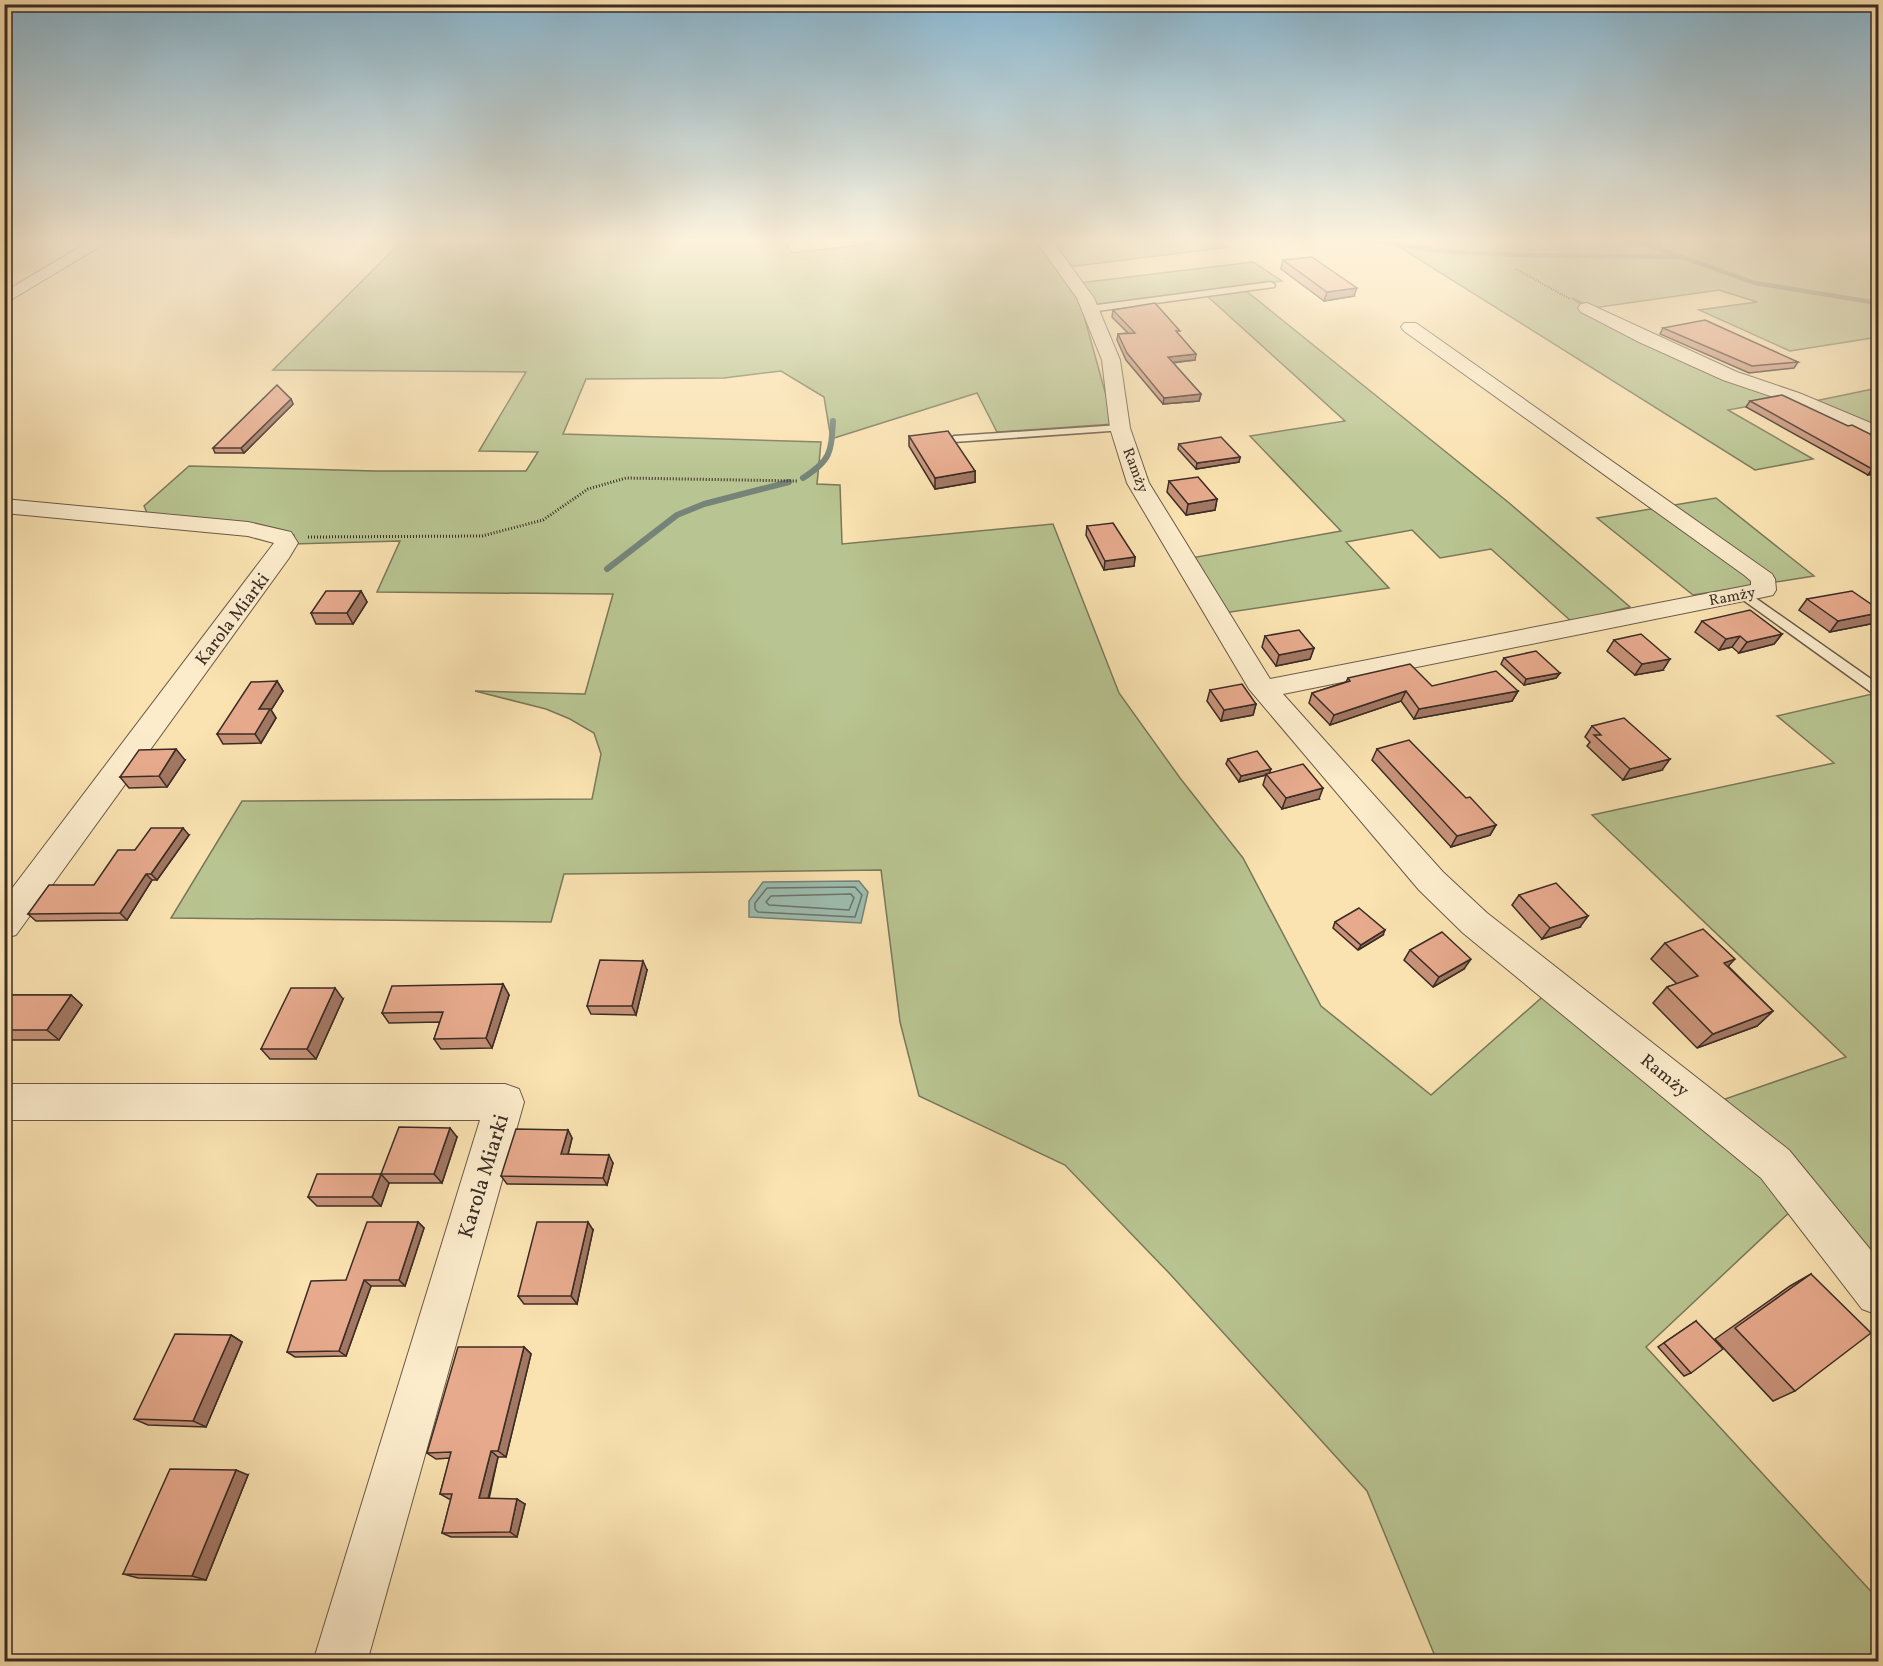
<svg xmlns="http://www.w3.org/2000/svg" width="1883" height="1666" viewBox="0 0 1883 1666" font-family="Vollkorn,serif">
	<rect width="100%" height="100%" fill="#fae2b1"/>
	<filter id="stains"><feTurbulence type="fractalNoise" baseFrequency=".00333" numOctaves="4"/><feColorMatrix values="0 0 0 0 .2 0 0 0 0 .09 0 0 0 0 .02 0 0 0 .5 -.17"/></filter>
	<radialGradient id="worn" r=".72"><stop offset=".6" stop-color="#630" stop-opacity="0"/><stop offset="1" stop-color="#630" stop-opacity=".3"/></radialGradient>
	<g fill="#b8c491" stroke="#7a785b" stroke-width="1.5">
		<path d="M 405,238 L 781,238 L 792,253 L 919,238 L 1035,238 L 1079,298 L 1114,424 L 997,432 L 977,393 L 831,439 L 824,397 L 781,371 L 724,378 L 586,379 L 563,434 L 821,442 L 817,484 L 840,485 L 842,544 L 1053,524 L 1119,693 L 1180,778 L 1243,858 L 1321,1006 L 1431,1095 L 1548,992 L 1691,1111 L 1794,1208 L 1646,1347 L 1878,1599 L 1878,1661 L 1437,1661 L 1367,1491 L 1170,1274 L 1065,1165 L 919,1096 L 900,1022 L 881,870 L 564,874 L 551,922 L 171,918 L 242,801 L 592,799 L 601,754 L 594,733 L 570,719 L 546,709 L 475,691 L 585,694 L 613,594 L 377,592 L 400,541 L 292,544 L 294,535 L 250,526 L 148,515 L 144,506 L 189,466 L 375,471 L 526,471 L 538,452 L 479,451 L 526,372 L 273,370 Z"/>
		<path d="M 1218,238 L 1229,247 L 1068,267 L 1047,239 Z"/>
		<path d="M 1385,238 L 1878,238 L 1878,337 L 1790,351 L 1699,310 L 1757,302 L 1719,290 L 1593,308 L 1572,298 L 1603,320 L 1782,400 L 1728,410 L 1813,459 L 1755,470 Z"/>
		<path d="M 1253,262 L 1282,281 L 1093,305 L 1078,283 Z"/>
		<path d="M 1245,290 L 1508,502 L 1630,607 L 1572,622 L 1491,549 L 1440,558 L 1412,530 L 1346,542 L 1389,588 L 1224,613 L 1191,558 L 1341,531 L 1250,436 L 1345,421 L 1206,295 Z"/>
		<path d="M 1878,388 L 1878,429 L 1810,402 Z"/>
		<path d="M 1716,498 L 1814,576 L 1693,595 L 1597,518 Z"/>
		<path d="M 1872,694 L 1878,699 L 1878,1274 L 1806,1188 L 1725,1099 L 1846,1057 L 1592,815 L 1834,763 L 1777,716 Z"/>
	</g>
	<path fill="#9ebdb0" stroke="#768378" stroke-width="1.5" d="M 859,881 L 868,892 L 861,923 L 749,917 L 749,901 L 763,882 Z"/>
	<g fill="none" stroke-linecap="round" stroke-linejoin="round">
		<g stroke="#6c746a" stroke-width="1.5">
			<path d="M 855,887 L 862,895 L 855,917 L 758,912 L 755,909 L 755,903 L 767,888 Z"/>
			<path d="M 851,894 L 854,898 L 849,910 L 769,905 L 766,902 L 771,896 Z"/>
		</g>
		<g stroke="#768378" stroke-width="4.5">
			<path d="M 1361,238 L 1439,251 L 1520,255 L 1682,257"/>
			<path d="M 1628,238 L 1755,283 L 1878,303"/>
		</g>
		<g stroke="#768378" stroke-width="6">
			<path d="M 803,478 C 831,460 831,453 833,421"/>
			<path d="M 607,569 L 677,515 L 704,504 L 789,482"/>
		</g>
		<defs>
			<g id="lane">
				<path d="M 1271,282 L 1275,285 L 1274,287 L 1090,312 L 1085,309 L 1090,306 Z"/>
				<path d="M 1120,425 L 1125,428 L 1124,430 L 954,442 L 949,439 L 954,436 Z"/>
				<path d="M 1744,590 L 1878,684 L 1878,693 L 1871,692 L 1739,597 L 1737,594 L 1739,591 Z"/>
			</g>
			<g id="street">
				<path d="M 95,238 L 114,238 L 4,304 L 4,292 Z"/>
				<path d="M 1034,238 L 1050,238 L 1094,298 L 1120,360 L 1130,428 L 1149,483 L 1270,679 L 1751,585 L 1751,581 L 1744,575 L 1404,331 L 1401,327 L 1404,323 L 1416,323 L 1772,574 L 1775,579 L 1776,590 L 1773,595 L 1764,597 L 1283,694 L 1443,872 L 1487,913 L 1789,1150 L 1878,1259 L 1878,1315 L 1862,1309 L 1761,1178 L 1463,933 L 1419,890 L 1249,689 L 1127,483 L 1110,428 L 1102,360 L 1077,298 Z"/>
				<path d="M 1587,303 L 1737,372 L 1799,393 L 1878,426 L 1878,439 L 1785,401 L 1723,380 L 1639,342 L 1581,312 L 1578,308 L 1581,304 Z"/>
				<path d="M 4,499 L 248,522 L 291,532 L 298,543 L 289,558 L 16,935 L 4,938 L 4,899 L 274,543 L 248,536 L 4,513 Z"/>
				<path d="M 4,1084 L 505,1084 L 519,1089 L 524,1102 L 367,1662 L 313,1662 L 480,1120 L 4,1120 Z"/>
			</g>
		</defs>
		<use href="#lane" stroke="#6b5a48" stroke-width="3"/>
		<use href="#street" stroke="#6b5a48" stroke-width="2"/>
		<path stroke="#3b2c25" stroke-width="2" stroke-dasharray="1 1.5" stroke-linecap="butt" d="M 1516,269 L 1570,299"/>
		<path stroke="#3b2c25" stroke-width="3" stroke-dasharray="1 2" stroke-linecap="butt" d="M 308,537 L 482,536 L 543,520 L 588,489 L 626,478 L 798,481"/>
		<use href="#lane" fill="#fceccc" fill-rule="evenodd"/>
		<use href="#street" fill="#fceccc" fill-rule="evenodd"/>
	</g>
	<g fill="#c79279" stroke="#3b2c25" stroke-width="1.5">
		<path d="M 1283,260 L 1354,296 L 1324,301 L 1281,269 Z"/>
		<path d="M 1113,310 L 1179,335 L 1195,360 L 1173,363 L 1201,394 L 1199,401 L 1163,404 L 1126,360 L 1117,340 L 1118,334 L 1128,333 L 1112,317 Z"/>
		<path d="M 1663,328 L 1798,362 L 1794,368 L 1749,373 L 1660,334 Z"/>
		<path d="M 291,399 L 293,404 L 244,453 L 215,453 L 213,448 Z"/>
		<path d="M 1750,401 L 1848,426 L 1878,438 L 1878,473 L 1868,475 L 1746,407 Z"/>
		<path d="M 909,436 L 975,471 L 975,482 L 935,489 L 909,446 Z"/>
		<path d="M 1179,444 L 1240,457 L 1239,462 L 1196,469 L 1178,449 Z"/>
		<path d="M 1169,481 L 1217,499 L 1215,510 L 1186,515 L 1167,492 Z"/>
		<path d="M 1087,526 L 1135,557 L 1134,566 L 1104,570 L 1086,535 Z"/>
		<path d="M 361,591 L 367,602 L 353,624 L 316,624 L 311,613 Z"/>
		<path d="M 1807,599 L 1875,623 L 1830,632 L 1799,610 Z"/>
		<path d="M 1702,621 L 1782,634 L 1774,644 L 1739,653 L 1732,647 L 1719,650 L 1695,632 Z"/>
		<path d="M 1265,636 L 1314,648 L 1310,659 L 1276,666 L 1262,647 Z"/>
		<path d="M 1614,640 L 1663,670 L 1635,675 L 1607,651 Z"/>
		<path d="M 1504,658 L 1560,673 L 1556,678 L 1524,685 L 1501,664 Z"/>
		<path d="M 1348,678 L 1432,686 L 1518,691 L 1512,701 L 1414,719 L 1401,701 L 1330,725 L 1309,703 L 1312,693 L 1346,682 Z"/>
		<path d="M 277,681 L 283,691 L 271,710 L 276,718 L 261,743 L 223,744 L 217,734 Z"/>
		<path d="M 1210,690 L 1256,704 L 1253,715 L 1221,721 L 1207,701 Z"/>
		<path d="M 1592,726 L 1662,770 L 1623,780 L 1587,746 L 1590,742 L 1585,737 Z"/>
		<path d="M 1377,749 L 1496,825 L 1490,835 L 1451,847 L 1372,760 Z"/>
		<path d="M 1228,759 L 1269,774 L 1319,799 L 1282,809 L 1263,785 L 1266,775 L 1239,782 L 1226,764 Z"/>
		<path d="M 185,760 L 167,787 L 129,788 L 120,777 Z"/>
		<path d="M 189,835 L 157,880 L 152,880 L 127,920 L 36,921 L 28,914 L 94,885 L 135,850 Z"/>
		<path d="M 1519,895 L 1580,927 L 1542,939 L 1512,905 Z"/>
		<path d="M 1335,922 L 1383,935 L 1358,950 L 1333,928 Z"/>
		<path d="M 1665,943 L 1728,966 L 1773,1011 L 1757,1026 L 1697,1048 L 1653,1003 L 1667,987 L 1677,984 L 1651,959 Z"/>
		<path d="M 1410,950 L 1464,969 L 1433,987 L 1404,960 Z"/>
		<path d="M 647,970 L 636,1015 L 591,1014 L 587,1006 Z"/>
		<path d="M 503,984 L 509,995 L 492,1048 L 441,1049 L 434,1039 L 440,1022 L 389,1023 L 382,1013 Z"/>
		<path d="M 4,995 L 71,995 L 82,1005 L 59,1040 L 4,1040 Z"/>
		<path d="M 343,999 L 316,1059 L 270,1059 L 261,1049 Z"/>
		<path d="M 568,1130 L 572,1138 L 568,1154 L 613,1163 L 607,1185 L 507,1184 L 501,1176 Z"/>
		<path d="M 457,1137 L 442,1183 L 389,1183 L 381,1206 L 317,1206 L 308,1197 L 381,1174 Z"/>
		<path d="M 418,1222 L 424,1228 L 405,1286 L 371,1286 L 346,1356 L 295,1357 L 287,1352 L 346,1280 Z"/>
		<path d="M 593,1230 L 577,1304 L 524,1304 L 518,1296 Z"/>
		<path d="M 1811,1274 L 1795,1391 L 1773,1401 L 1715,1339 L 1790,1286 Z"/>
		<path d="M 1696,1321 L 1691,1373 L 1684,1376 L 1658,1347 Z"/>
		<path d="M 231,1335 L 242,1342 L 206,1427 L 148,1425 L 134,1419 Z"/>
		<path d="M 524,1347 L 531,1354 L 506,1457 L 498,1457 L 489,1499 L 525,1504 L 517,1537 L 451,1537 L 442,1533 L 451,1499 L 449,1499 L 440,1494 L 450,1458 L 436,1459 L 427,1453 Z"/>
		<path d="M 248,1475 L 206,1580 L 138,1578 L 123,1574 Z"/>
	</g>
	<g fill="#a27763" stroke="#3b2c25" stroke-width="1.5">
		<path d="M 1357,288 L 1354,296 L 1324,301 L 1327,292 Z"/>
		<path d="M 1196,354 L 1195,360 L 1167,363 L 1168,357 Z"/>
		<path d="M 1201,394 L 1199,401 L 1163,404 L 1164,398 Z"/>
		<path d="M 291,399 L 293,404 L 244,453 L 241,448 Z"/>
		<path d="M 1240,457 L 1239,462 L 1196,469 L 1197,463 Z"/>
		<path d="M 1878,468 L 1878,473 L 1868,475 L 1872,469 Z"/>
		<path d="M 975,471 L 975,482 L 935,489 L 935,478 Z"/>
		<path d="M 1217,499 L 1215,510 L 1186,515 L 1188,504 Z"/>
		<path d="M 1135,557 L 1134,566 L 1104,570 L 1105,561 Z"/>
		<path d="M 361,591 L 367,602 L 353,624 L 347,613 Z"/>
		<path d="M 1878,613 L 1878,619 L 1875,623 L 1830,632 L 1838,621 Z"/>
		<path d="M 1782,634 L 1774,644 L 1739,653 L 1747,642 Z"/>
		<path d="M 1740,636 L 1732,647 L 1719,650 L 1726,639 Z"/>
		<path d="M 1314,648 L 1310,659 L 1276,666 L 1279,655 Z"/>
		<path d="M 1670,659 L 1663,670 L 1635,675 L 1642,664 Z"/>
		<path d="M 1560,673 L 1556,678 L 1524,685 L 1526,679 Z"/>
		<path d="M 277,681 L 283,691 L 271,710 L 276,718 L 261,743 L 255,734 L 259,709 Z"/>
		<path d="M 1406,691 L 1401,701 L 1330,725 L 1334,715 Z"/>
		<path d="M 1518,691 L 1512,701 L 1414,719 L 1419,709 Z"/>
		<path d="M 1256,704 L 1253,715 L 1221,721 L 1224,710 Z"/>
		<path d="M 176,749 L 185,760 L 167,787 L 159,776 Z"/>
		<path d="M 1670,759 L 1662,770 L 1623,780 L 1630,769 Z"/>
		<path d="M 1271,769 L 1269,774 L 1239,782 L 1241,776 Z"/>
		<path d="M 1323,788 L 1319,799 L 1282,809 L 1286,798 Z"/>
		<path d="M 1496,825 L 1490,835 L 1451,847 L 1457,836 Z"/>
		<path d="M 183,828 L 189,835 L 157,880 L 151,874 Z"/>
		<path d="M 146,874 L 152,880 L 127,920 L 120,913 Z"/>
		<path d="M 1588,916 L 1580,927 L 1542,939 L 1550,928 Z"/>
		<path d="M 1385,930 L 1383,935 L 1358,950 L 1361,945 Z"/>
		<path d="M 1471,959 L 1464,969 L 1433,987 L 1439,977 Z"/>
		<path d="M 1735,959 L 1720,975 L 1724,963 Z"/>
		<path d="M 643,961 L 647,970 L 636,1015 L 632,1006 Z"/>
		<path d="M 503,984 L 509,995 L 492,1048 L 486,1038 Z"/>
		<path d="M 335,988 L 343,999 L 316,1059 L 307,1049 Z"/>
		<path d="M 71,995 L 82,1005 L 59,1040 L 47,1030 Z"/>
		<path d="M 1773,1011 L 1757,1026 L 1697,1048 L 1713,1034 Z"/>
		<path d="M 450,1128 L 457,1137 L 442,1183 L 434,1174 Z"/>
		<path d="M 568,1130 L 572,1138 L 566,1162 L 561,1154 Z"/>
		<path d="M 609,1155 L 613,1163 L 607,1185 L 603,1178 Z"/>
		<path d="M 381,1174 L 389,1183 L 381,1206 L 372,1197 Z"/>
		<path d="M 418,1222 L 424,1228 L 405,1286 L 399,1280 Z"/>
		<path d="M 588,1222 L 593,1230 L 577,1304 L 571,1296 Z"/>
		<path d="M 364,1280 L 371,1286 L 346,1356 L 339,1351 Z"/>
		<path d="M 231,1335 L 242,1342 L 206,1427 L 193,1421 Z"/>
		<path d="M 524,1347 L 531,1354 L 506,1457 L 498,1451 Z"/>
		<path d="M 491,1451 L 498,1457 L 487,1503 L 479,1498 Z"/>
		<path d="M 236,1470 L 248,1475 L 206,1580 L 192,1576 Z"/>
		<path d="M 517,1499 L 525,1504 L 517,1537 L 510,1532 Z"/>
	</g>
	<g fill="#e7aa8d" stroke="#3b2c25" stroke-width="1.5">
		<path d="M 1312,257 L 1357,288 L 1327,292 L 1283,260 Z"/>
		<path d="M 1155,303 L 1180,331 L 1176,331 L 1196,354 L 1168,357 L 1201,394 L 1164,398 L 1127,353 L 1118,334 L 1135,333 L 1113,310 Z"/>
		<path d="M 1705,320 L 1798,362 L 1752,366 L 1663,328 Z"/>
		<path d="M 277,385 L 291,399 L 241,448 L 213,448 Z"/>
		<path d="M 1782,395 L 1848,426 L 1852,425 L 1878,438 L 1878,468 L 1872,469 L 1750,401 Z"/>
		<path d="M 948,431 L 975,471 L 935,478 L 909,436 Z"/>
		<path d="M 1221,437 L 1240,457 L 1197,463 L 1179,444 Z"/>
		<path d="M 1198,477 L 1217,499 L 1188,504 L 1169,481 Z"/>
		<path d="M 1113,523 L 1135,557 L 1105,561 L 1087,526 Z"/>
		<path d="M 326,591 L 361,591 L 347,613 L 311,613 Z"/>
		<path d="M 1852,591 L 1878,609 L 1878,613 L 1838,621 L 1807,599 Z"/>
		<path d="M 1750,610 L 1782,634 L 1747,642 L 1740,636 L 1726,639 L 1702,621 Z"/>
		<path d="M 1299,630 L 1314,648 L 1279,655 L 1265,636 Z"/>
		<path d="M 1641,634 L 1670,659 L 1642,664 L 1614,640 Z"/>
		<path d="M 1536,651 L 1560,673 L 1526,679 L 1504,658 Z"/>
		<path d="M 1410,664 L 1432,686 L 1496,671 L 1518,691 L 1419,709 L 1406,691 L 1334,715 L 1312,693 L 1350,681 L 1348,678 Z"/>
		<path d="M 277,681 L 259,709 L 270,709 L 255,734 L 217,734 L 251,682 Z"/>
		<path d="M 1242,684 L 1256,704 L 1224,710 L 1210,690 Z"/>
		<path d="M 1624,718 L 1670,759 L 1630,769 L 1594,735 L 1601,735 L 1592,726 Z"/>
		<path d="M 1409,740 L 1466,798 L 1470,797 L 1496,825 L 1457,836 L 1377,749 Z"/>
		<path d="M 176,749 L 159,776 L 120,777 L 139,750 Z"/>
		<path d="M 1257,751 L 1271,769 L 1241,776 L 1228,759 Z"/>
		<path d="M 1303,764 L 1323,788 L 1286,798 L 1266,774 Z"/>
		<path d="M 151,828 L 183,828 L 151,874 L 146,874 L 120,913 L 28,914 L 49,885 L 94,885 L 118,850 L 135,850 Z"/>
		<path d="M 1556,883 L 1588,916 L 1550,928 L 1519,895 Z"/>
		<path d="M 1359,908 L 1385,930 L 1361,945 L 1335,922 Z"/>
		<path d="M 1703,929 L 1735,959 L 1724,963 L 1773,1011 L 1713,1034 L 1667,987 L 1698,976 L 1665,943 Z"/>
		<path d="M 1442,932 L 1471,959 L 1439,977 L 1410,950 Z"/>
		<path d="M 600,960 L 643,961 L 632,1006 L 587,1006 Z"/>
		<path d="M 503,984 L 486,1038 L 434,1039 L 443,1012 L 382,1013 L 392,986 Z"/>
		<path d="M 291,988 L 335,988 L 307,1049 L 261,1049 Z"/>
		<path d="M 4,995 L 71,995 L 47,1030 L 4,1030 Z"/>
		<path d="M 399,1127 L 450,1128 L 434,1174 L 381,1174 Z"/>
		<path d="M 516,1129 L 568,1130 L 561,1154 L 609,1155 L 603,1178 L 501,1176 Z"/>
		<path d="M 317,1174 L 381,1174 L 372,1197 L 308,1197 Z"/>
		<path d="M 367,1222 L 418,1222 L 399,1280 L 364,1280 L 339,1351 L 287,1352 L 311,1281 L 346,1280 Z"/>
		<path d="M 537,1222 L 588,1222 L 571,1296 L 518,1296 Z"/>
		<path d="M 1811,1274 L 1871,1333 L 1795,1391 L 1735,1328 Z"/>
		<path d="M 1696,1321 L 1723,1349 L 1691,1373 L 1664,1343 Z"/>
		<path d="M 175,1334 L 231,1335 L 193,1421 L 134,1419 Z"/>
		<path d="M 458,1347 L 524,1347 L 498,1451 L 491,1451 L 479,1498 L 517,1499 L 510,1532 L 442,1533 L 452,1494 L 440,1494 L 451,1452 L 427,1453 Z"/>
		<path d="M 170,1469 L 236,1470 L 192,1576 L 123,1574 Z"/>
	</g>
	<linearGradient id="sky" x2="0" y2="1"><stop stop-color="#8ab8d2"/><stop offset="0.51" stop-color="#fdf2dc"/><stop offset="1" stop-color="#fdf2dc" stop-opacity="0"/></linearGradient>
	<rect width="1883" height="471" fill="url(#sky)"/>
	<g text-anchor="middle" stroke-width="4.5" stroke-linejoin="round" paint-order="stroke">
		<g font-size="15" fill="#3b2c25" stroke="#fceccc">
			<text transform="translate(1136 470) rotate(69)" y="5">Ramży</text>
			<text transform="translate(1732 596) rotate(-11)" y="5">Ramży</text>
		</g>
		<g font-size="18" fill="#3b2c25" stroke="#fceccc">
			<text transform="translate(232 619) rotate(-53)" y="6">Karola Miarki</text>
			<text transform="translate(1665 1075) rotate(39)" y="6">Ramży</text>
		</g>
		<g font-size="21" fill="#3b2c25" stroke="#fceccc">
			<text transform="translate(483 1176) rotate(-73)" y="7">Karola Miarki</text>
		</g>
	</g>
	<rect width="1883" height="1666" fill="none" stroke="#fae2b1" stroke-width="24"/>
	<rect x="6" y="6" width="1871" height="1654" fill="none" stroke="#3b2c25" stroke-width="3"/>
	<rect x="12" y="12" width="1859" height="1642" fill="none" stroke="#3b2c25" stroke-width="1.5"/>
	<rect width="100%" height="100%" filter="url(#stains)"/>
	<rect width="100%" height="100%" fill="url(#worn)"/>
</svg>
